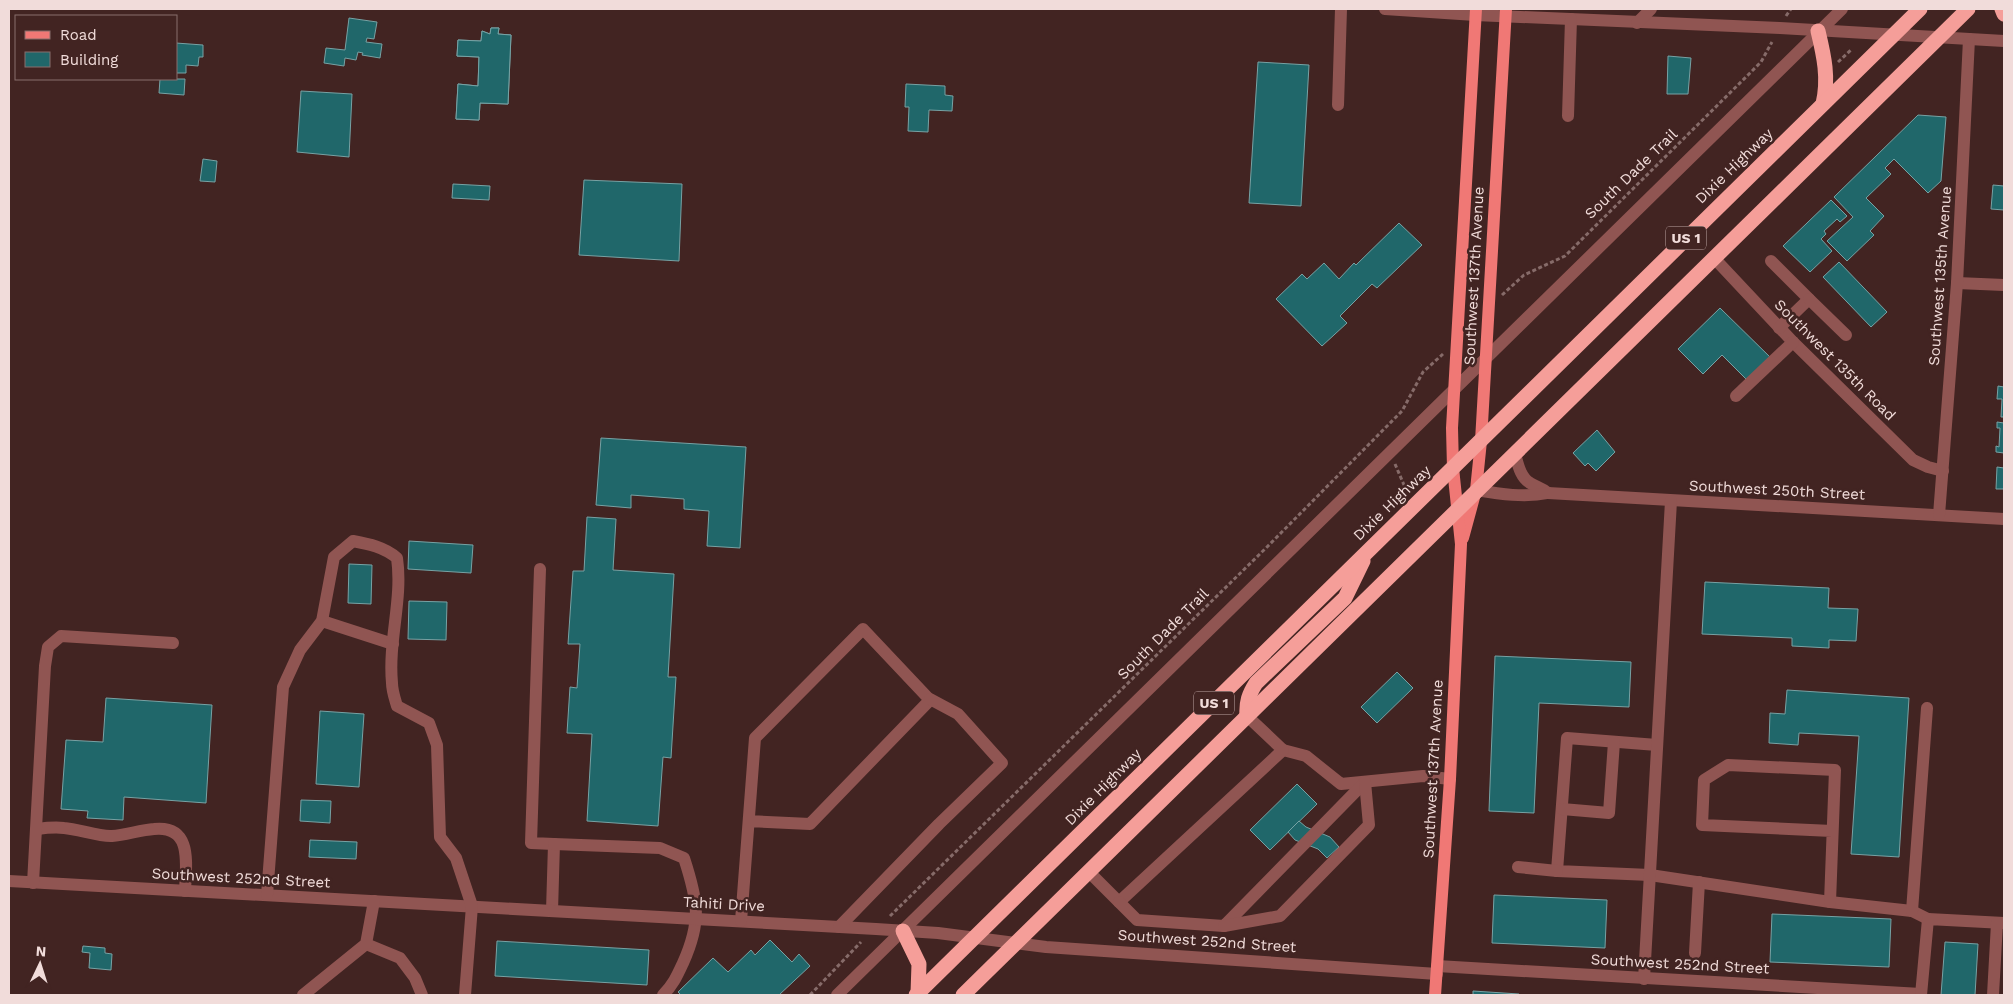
<svg xmlns="http://www.w3.org/2000/svg" width="2013" height="1004" viewBox="0 0 2013 1004" font-family="'Work Sans',sans-serif">
	<rect width="100%" height="100%" fill="#422422"/>
	<g fill="#20676a" stroke="#77a2a4">
		<path d="M 349,18 L 377,22 L 374,39 L 367,38 L 366,42 L 382,44 L 380,58 L 362,55 L 363,53 L 358,52 L 356,60 L 345,58 L 344,66 L 324,63 L 326,48 L 345,50 Z"/>
		<path d="M 491,28 L 499,28 L 498,34 L 511,35 L 508,104 L 480,103 L 479,120 L 456,119 L 458,84 L 478,86 L 479,57 L 457,56 L 458,40 L 481,41 L 482,31 L 490,34 Z"/>
		<path d="M 491,28 L 499,28 L 498,34 L 511,35 L 508,104 L 480,103 L 479,120 L 456,119 L 458,84 L 478,86 L 479,57 L 457,56 L 458,40 L 481,41 L 482,31 L 490,34 Z"/>
		<path d="M 176,43 L 203,45 L 203,57 L 199,57 L 198,66 L 186,65 L 186,73 L 176,73 Z"/>
		<path d="M 1668,56 L 1691,58 L 1688,94 L 1667,94 Z"/>
		<path d="M 1258,62 L 1309,65 L 1301,206 L 1249,203 Z"/>
		<path d="M 160,79 L 185,79 L 184,95 L 159,93 Z"/>
		<path d="M 906,84 L 945,86 L 945,95 L 953,96 L 952,111 L 929,110 L 928,132 L 908,131 L 909,107 L 905,107 Z"/>
		<path d="M 301,91 L 352,94 L 349,157 L 297,152 Z"/>
		<path d="M 1918,115 L 1946,117 L 1941,181 L 1928,193 L 1894,159 L 1885,168 L 1891,174 L 1866,198 L 1884,216 L 1870,231 L 1874,235 L 1847,261 L 1827,241 L 1853,217 L 1834,197 Z"/>
		<path d="M 203,159 L 217,161 L 215,182 L 200,181 Z"/>
		<path d="M 584,180 L 682,184 L 679,261 L 579,255 Z"/>
		<path d="M 453,184 L 490,186 L 489,200 L 452,198 Z"/>
		<path d="M 1993,185 L 2004,186 L 2004,210 L 1991,209 Z"/>
		<path d="M 1831,200 L 1847,216 L 1840,222 L 1837,219 L 1824,231 L 1826,234 L 1821,239 L 1832,251 L 1810,272 L 1783,246 Z"/>
		<path d="M 1399,223 L 1422,245 L 1377,288 L 1372,284 L 1340,316 L 1347,323 L 1322,346 L 1276,299 L 1302,274 L 1307,279 L 1324,263 L 1339,279 L 1354,263 L 1356,265 Z"/>
		<path d="M 1839,262 L 1887,312 L 1871,327 L 1823,277 Z"/>
		<path d="M 1720,308 L 1771,358 L 1748,381 L 1722,355 L 1703,374 L 1678,349 Z"/>
		<path d="M 1998,386 L 2004,387 L 2004,417 L 2001,417 L 2002,399 L 1997,399 Z"/>
		<path d="M 1997,422 L 2004,423 L 2004,453 L 1996,452 L 1996,446 L 1999,447 L 2000,428 L 1997,428 Z"/>
		<path d="M 1597,430 L 1615,452 L 1596,471 L 1588,463 L 1585,466 L 1573,453 Z"/>
		<path d="M 601,438 L 746,447 L 740,548 L 707,546 L 709,511 L 684,509 L 684,499 L 631,495 L 631,508 L 596,505 Z"/>
		<path d="M 1997,467 L 2004,468 L 2004,489 L 1996,489 Z"/>
		<path d="M 587,517 L 616,519 L 613,570 L 674,574 L 668,677 L 676,677 L 671,758 L 663,757 L 658,826 L 587,821 L 592,734 L 567,733 L 570,687 L 577,688 L 580,644 L 568,644 L 573,571 L 584,571 Z"/>
		<path d="M 409,541 L 473,545 L 471,573 L 408,569 Z"/>
		<path d="M 349,564 L 372,565 L 371,604 L 348,603 Z"/>
		<path d="M 1705,582 L 1829,588 L 1828,608 L 1858,609 L 1856,641 L 1829,640 L 1829,648 L 1792,646 L 1792,638 L 1702,634 Z"/>
		<path d="M 409,601 L 447,602 L 446,640 L 408,639 Z"/>
		<path d="M 1495,656 L 1631,662 L 1629,707 L 1539,703 L 1534,813 L 1489,811 Z"/>
		<path d="M 1397,672 L 1413,688 L 1377,723 L 1361,707 Z"/>
		<path d="M 1787,690 L 1909,698 L 1899,857 L 1851,854 L 1859,736 L 1799,733 L 1798,745 L 1769,743 L 1770,713 L 1785,714 Z"/>
		<path d="M 106,698 L 212,705 L 206,803 L 124,797 L 123,820 L 87,818 L 88,811 L 61,809 L 66,740 L 103,742 Z"/>
		<path d="M 320,711 L 364,714 L 359,787 L 316,784 Z"/>
		<path d="M 1297,784 L 1317,804 L 1270,850 L 1250,830 Z"/>
		<path d="M 301,800 L 331,801 L 330,823 L 300,821 Z"/>
		<path d="M 1299,821 L 1306,827 L 1330,837 L 1339,847 L 1327,858 L 1318,849 L 1295,840 L 1288,832 Z"/>
		<path d="M 310,840 L 357,842 L 356,859 L 309,857 Z"/>
		<path d="M 1494,895 L 1607,900 L 1605,948 L 1492,943 Z"/>
		<path d="M 1772,914 L 1891,919 L 1889,967 L 1770,962 Z"/>
		<path d="M 770,940 L 792,962 L 799,954 L 810,966 L 779,995 L 681,995 L 678,992 L 713,958 L 728,972 L 751,950 L 755,955 Z"/>
		<path d="M 497,941 L 649,950 L 647,985 L 495,976 Z"/>
		<path d="M 1945,942 L 1978,944 L 1975,995 L 1941,995 Z"/>
		<path d="M 83,946 L 105,948 L 105,953 L 112,954 L 111,970 L 89,968 L 90,953 L 82,952 Z"/>
		<path d="M 1473,991 L 1519,994 L 1519,995 L 1473,995 Z"/>
	</g>
	<g fill="none" stroke-linecap="round" stroke-linejoin="round">
		<g stroke="#866b69" stroke-width="3" stroke-dasharray="4 2.5" stroke-linecap="butt">
			<path d="M 1786,16 L 1791,9"/>
			<path d="M 1838,62 L 1851,50"/>
			<path d="M 1502,295 L 1524,275 L 1565,256 L 1749,74 L 1761,62 L 1772,42"/>
			<path d="M 1395,464 L 1404,485 L 1405,494"/>
			<path d="M 890,916 L 1267,547 L 1402,411 L 1423,372 L 1443,354"/>
			<path d="M 810,995 L 861,942"/>
		</g>
		<g stroke="#905552" stroke-width="12">
			<path d="M 1385,9 L 1475,15 L 1780,28 L 2004,41"/>
			<path d="M 1637,23 L 1651,9"/>
			<path d="M 1338,105 L 1341,9"/>
			<path d="M 1568,116 L 1571,19"/>
			<path d="M 1714,258 L 1793,342 L 1913,460 L 1928,467 L 1943,471"/>
			<path d="M 1771,261 L 1809,299 L 1779,328"/>
			<path d="M 1957,283 L 2004,285"/>
			<path d="M 1809,299 L 1846,335"/>
			<path d="M 1736,396 L 1793,342"/>
			<path d="M 1515,454 C 1518,464 1520,477 1530,483 C 1536,487 1542,488 1548,493"/>
			<path d="M 1476,490 C 1500,494 1525,498 1548,493 L 2004,519"/>
			<path d="M 1939,515 L 1957,283 L 1969,39"/>
			<path d="M 540,569 L 531,843 L 554,844 L 552,911"/>
			<path d="M 322,621 L 393,644"/>
			<path d="M 1657,745 L 1567,738 L 1557,871 L 1650,875 L 1830,902 L 1912,911 L 1928,919"/>
			<path d="M 1283,750 L 1306,756 L 1341,784 L 1423,776 L 1450,779"/>
			<path d="M 1562,809 L 1609,813 L 1614,742"/>
			<path d="M 37,829 C 45,828 55,827 64,828 C 78,829 100,837 112,836 C 126,835 140,830 154,829 C 193,825 186,864 185,891"/>
			<path d="M 554,844 L 660,848 L 684,858 C 698,901 702,921 683,963 C 677,976 673,985 663,995"/>
			<path d="M 1518,867 L 1557,871"/>
			<path d="M 1089,872 L 1119,902 L 1283,750 L 1247,716"/>
			<path d="M 9,881 L 876,929 L 938,933 L 1046,947 L 1437,974"/>
			<path d="M 33,883 L 45,666 L 48,647 L 61,636 L 173,643"/>
			<path d="M 267,895 L 283,687 L 300,650 L 322,621 L 334,557 L 353,541 C 369,544 384,547 397,558 C 403,599 388,641 392,683 C 392,691 395,699 397,706 L 429,723 L 437,745 L 440,837 L 456,858 L 472,906 L 465,995"/>
			<path d="M 1119,902 L 1137,920 L 1224,926 L 1365,782"/>
			<path d="M 1830,902 L 1835,770 L 1728,765 L 1704,780 L 1702,825 L 1832,831"/>
			<path d="M 1912,911 L 1927,708"/>
			<path d="M 741,921 L 755,738 L 863,629 L 930,700 L 810,824 L 749,821"/>
			<path d="M 1224,926 L 1280,916 L 1369,825 L 1365,782"/>
			<path d="M 839,927 L 939,824 L 1002,763 L 958,714 L 930,699"/>
			<path d="M 366,944 L 400,958 L 415,978 L 422,995"/>
			<path d="M 1695,953 L 1699,882"/>
			<path d="M 1437,966 L 1921,994"/>
			<path d="M 1644,979 L 1671,501"/>
			<path d="M 303,995 L 366,944 L 374,901"/>
			<path d="M 837,995 L 1842,9"/>
			<path d="M 1921,995 L 1928,919 L 2004,923"/>
			<path d="M 1993,995 L 1997,923"/>
		</g>
		<g stroke="#f07875" stroke-width="12">
			<path d="M 1463,538 L 1476,490 L 1481,441 L 1506,9"/>
			<path d="M 1435,995 L 1450,779 L 1461,544 L 1453,468 L 1452,428 L 1476,9"/>
		</g>
		<g stroke="#f59e99" stroke-width="15">
			<path d="M 2002,9 L 2004,14"/>
			<path d="M 1818,31 C 1824,56 1829,78 1823,104"/>
			<path d="M 1247,716 C 1246,702 1249,694 1256,683 L 1345,598 L 1363,561"/>
			<path d="M 903,931 L 919,964 L 918,993"/>
			<path d="M 916,995 L 1920,9"/>
			<path d="M 963,995 L 1968,9"/>
		</g>
	</g>
	<g text-anchor="middle" stroke-width="5" stroke-linejoin="round" paint-order="stroke">
		<g fill="#422422" stroke="#bca5a3" stroke-width="1">
			<rect x="1666" y="226.5" width="40" height="23" rx="4"/>
			<rect x="1194" y="691.5" width="40" height="23" rx="4"/>
		</g>
		<g font-size="14" font-weight="bold" fill="#f1dcda">
			<text x="1686" y="243">US 1</text>
			<text x="1214" y="708">US 1</text>
		</g>
		<g font-size="15" fill="#f1dcda" stroke="#422422">
			<text transform="translate(1734 166) rotate(-44)" y="5">Dixie Highway</text>
			<text transform="translate(1631 174) rotate(-44)" y="5">South Dade Trail</text>
			<text transform="translate(1474 276) rotate(-87)" y="5">Southwest 137th Avenue</text>
			<text transform="translate(1940 276) rotate(-86)" y="5">Southwest 135th Avenue</text>
			<text transform="translate(1835 360) rotate(45)" y="5">Southwest 135th Road</text>
			<text transform="translate(1777 490) rotate(3)" y="5">Southwest 250th Street</text>
			<text transform="translate(1392 503) rotate(-44)" y="5">Dixie Highway</text>
			<text transform="translate(1163 634) rotate(-45)" y="5">South Dade Trail</text>
			<text transform="translate(1433 769) rotate(-87)" y="5">Southwest 137th Avenue</text>
			<text transform="translate(1103 787) rotate(-45)" y="5">Dixie Highway</text>
			<text transform="translate(241 878) rotate(3)" y="5">Southwest 252nd Street</text>
			<text transform="translate(724 904) rotate(3)" y="5">Tahiti Drive</text>
			<text transform="translate(1207 941) rotate(4)" y="5">Southwest 252nd Street</text>
			<text transform="translate(1680 964) rotate(3)" y="5">Southwest 252nd Street</text>
		</g>
	</g>
	<rect width="2013" height="1004" fill="none" stroke="#f1dcda" stroke-width="20"/>
	<rect x="15" y="15" width="162" height="65" fill="#422422" stroke="#886e6c"/>
	<rect x="25" y="31" width="25" height="8" fill="#f07875" stroke="#886e6c"/>
	<text x="60" y="40" font-size="15" fill="#f1dcda">Road</text>
	<rect x="25" y="52" width="25" height="15" fill="#20676a" stroke="#886e6c"/>
	<text x="60" y="65" font-size="15" fill="#f1dcda">Building</text>
	<g transform="translate(40 964) rotate(4)" stroke="#422422" stroke-width="4" paint-order="stroke">
	<path d="M0-4L9 19L0 12L-9 19Z" fill="#f1dcda"/>
	<text y="-8" font-size="14" font-weight="bold" text-anchor="middle" fill="#f1dcda">N</text>
	</g>
</svg>
